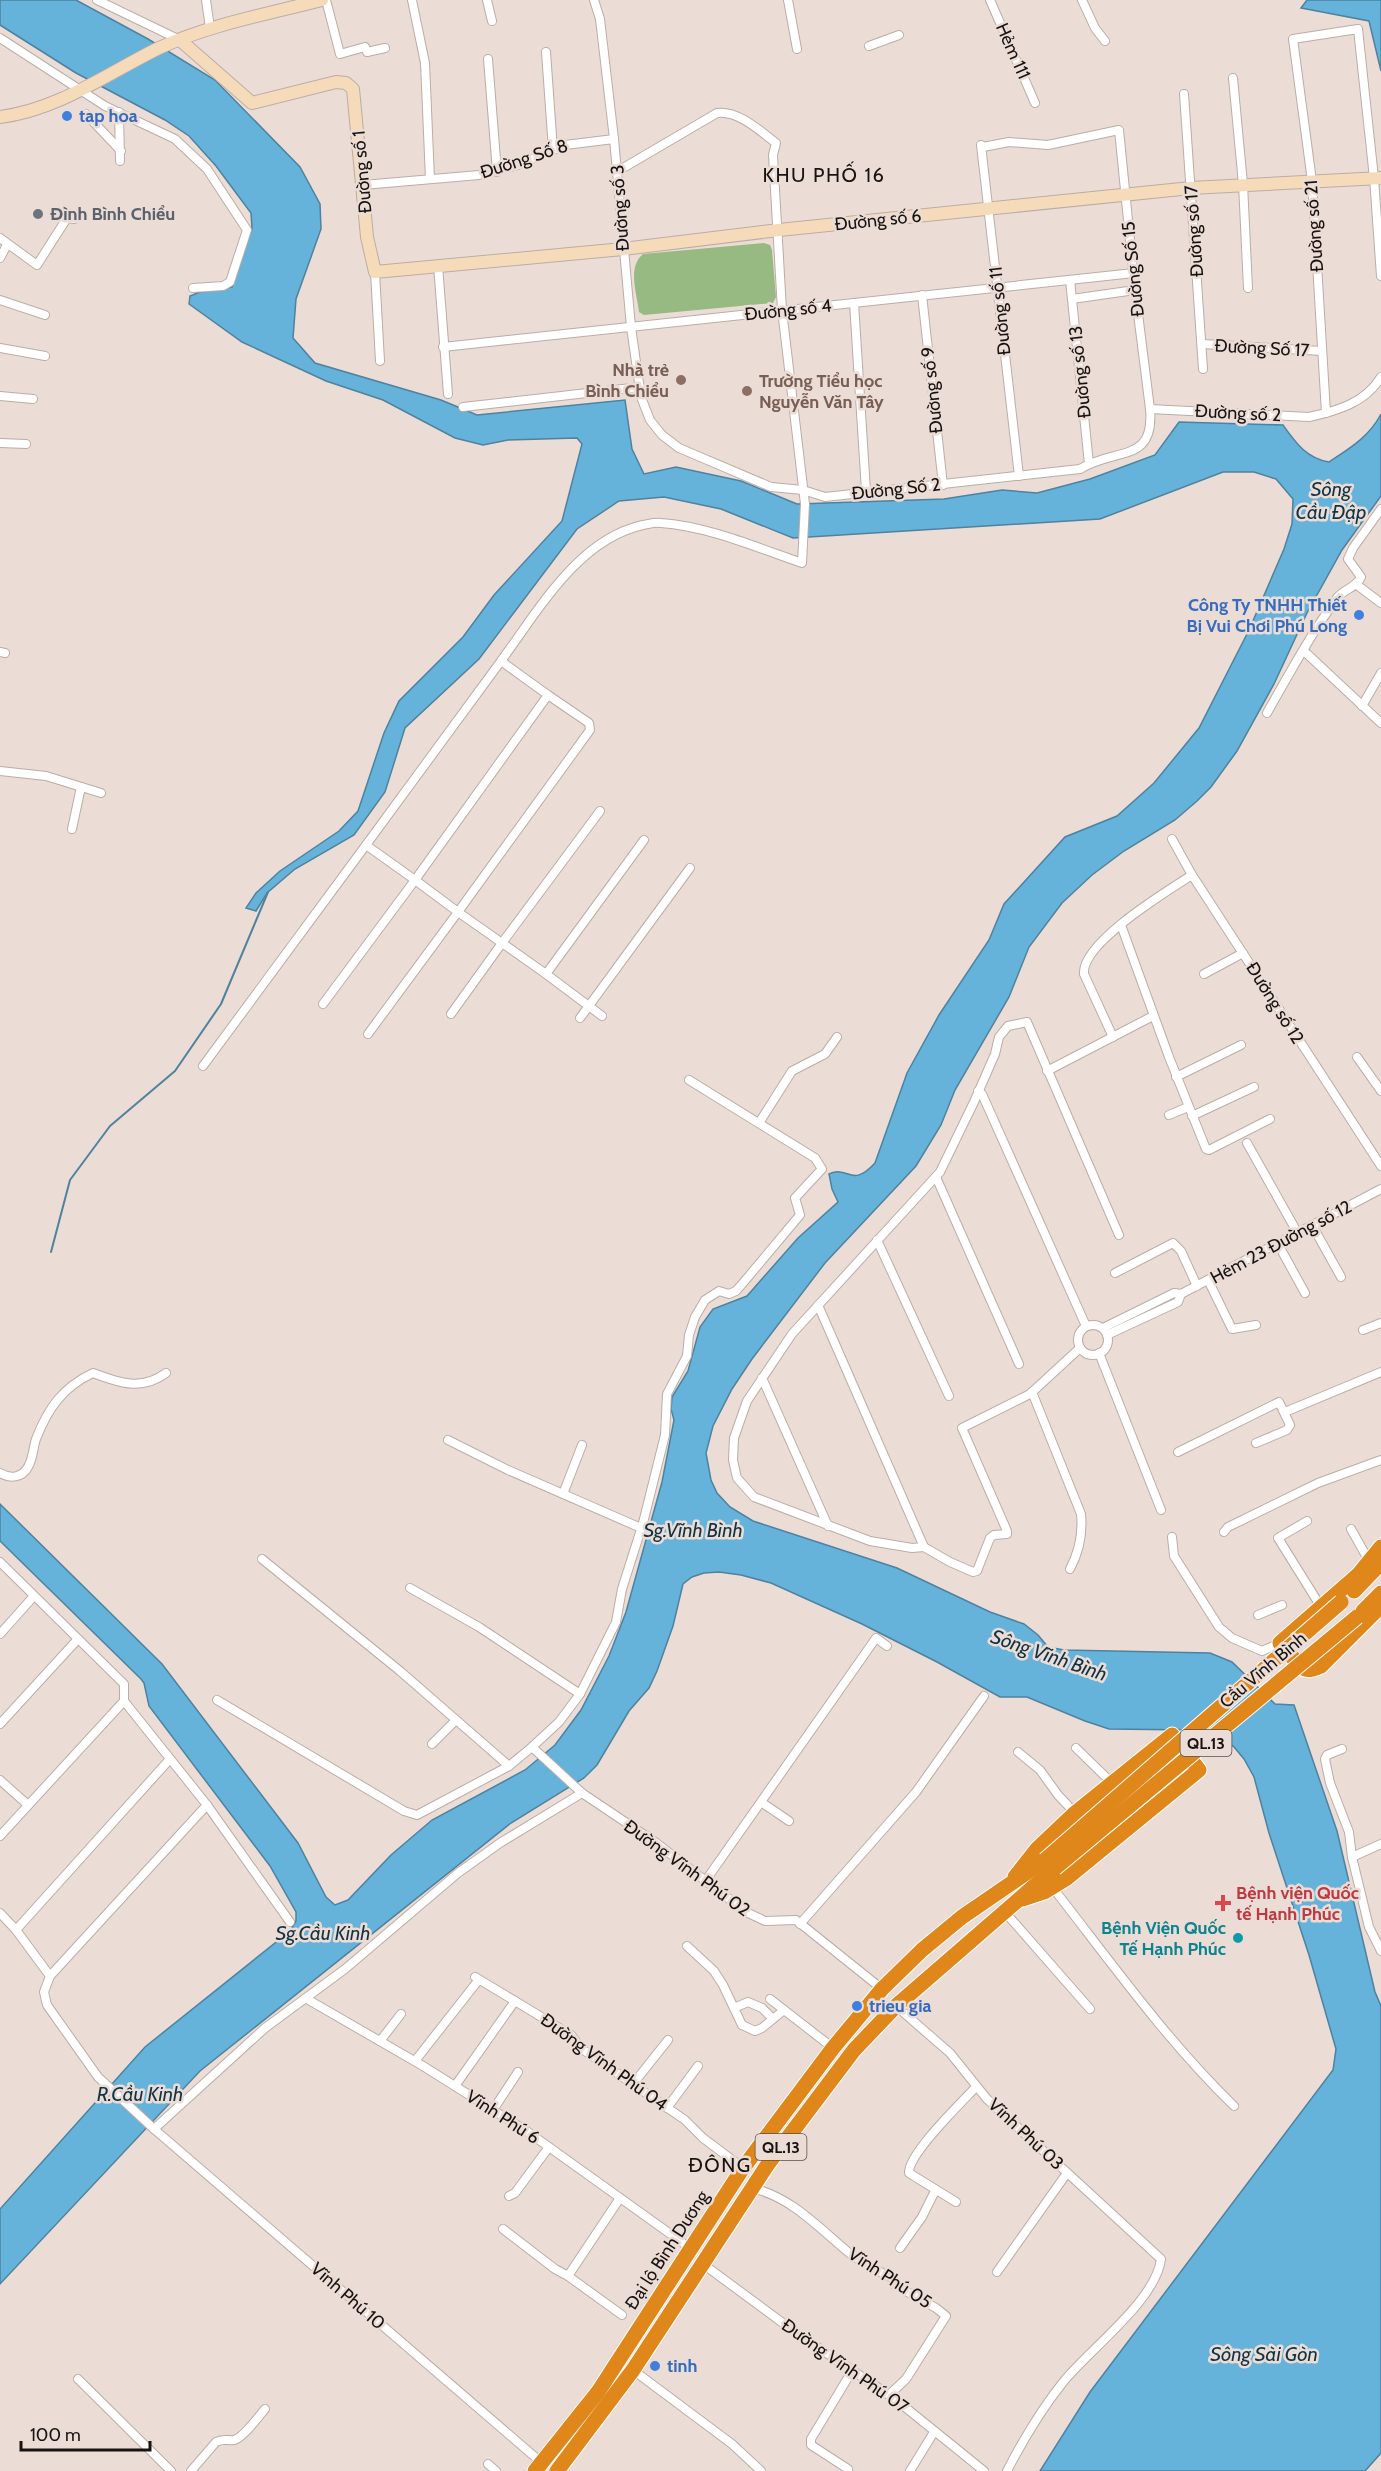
<svg xmlns="http://www.w3.org/2000/svg" width="1381" height="2471" viewBox="0 0 1381 2471" font-family="Cabin,sans-serif">
	<rect width="100%" height="100%" fill="#ebddd6"/>
	<path fill="#96ba81" d="M 764,243 L 770,245 L 772,250 L 776,297 L 773,303 L 644,315 L 639,312 C 637,294 627,267 643,254 Z"/>
	<g fill="#65b2db" stroke="#4e829e" stroke-width="1.5">
		<path d="M 0,0 L 76,0 L 148,39 L 215,80 L 300,167 L 320,204 L 321,229 L 296,299 L 293,338 L 315,363 L 441,400 L 477,415 L 625,400 L 632,449 L 644,474 L 676,467 L 741,481 L 797,504 L 944,499 L 1002,490 L 1037,493 L 1090,479 L 1155,455 L 1179,422 L 1283,425 C 1296,443 1306,458 1329,462 C 1350,448 1369,437 1381,414 L 1381,496 L 1342,550 L 1307,613 L 1274,684 L 1237,751 L 1211,787 L 1197,801 L 1175,820 L 1124,851 L 1092,875 L 1062,903 L 1029,947 L 1009,997 L 955,1090 L 941,1125 L 916,1166 L 825,1263 L 752,1359 L 732,1389 L 713,1426 L 706,1453 L 711,1480 L 717,1493 L 730,1507 L 753,1521 L 897,1568 L 990,1612 L 1024,1624 L 1038,1635 L 1048,1647 L 1064,1650 L 1210,1653 L 1232,1662 L 1275,1704 L 1294,1705 L 1337,1831 L 1375,1992 L 1381,2006 L 1381,2453 L 1365,2471 L 1040,2471 L 1090,2392 L 1333,2070 L 1336,2049 L 1309,1955 L 1269,1833 L 1254,1777 L 1244,1759 L 1234,1747 L 1222,1738 L 1192,1730 L 1109,1729 L 1085,1721 L 1027,1697 L 1000,1697 L 937,1662 L 862,1624 L 771,1583 L 741,1575 L 719,1572 L 704,1573 L 692,1577 L 683,1584 L 673,1626 L 657,1671 L 649,1688 L 629,1711 L 597,1765 L 584,1778 L 511,1823 L 200,2071 L 0,2284 L 0,2209 L 145,2047 L 290,1931 L 296,1921 L 296,1912 L 270,1866 L 149,1706 L 144,1683 L 141,1679 L 0,1541 L 0,1504 L 162,1664 L 298,1843 L 326,1897 L 335,1905 L 348,1900 L 391,1855 L 432,1820 L 525,1770 L 555,1745 L 581,1710 L 609,1656 L 626,1612 L 662,1482 L 674,1420 L 671,1409 L 672,1397 L 688,1371 L 700,1327 L 713,1309 L 747,1296 L 798,1238 L 838,1202 L 832,1189 L 829,1174 C 849,1165 851,1189 875,1163 L 907,1073 L 939,1015 L 989,940 L 1004,904 L 1065,837 L 1117,816 L 1154,783 L 1199,728 L 1249,630 L 1284,549 L 1292,524 L 1293,499 L 1276,479 L 1254,472 L 1223,472 L 1100,519 L 793,538 L 721,509 L 664,497 L 619,501 L 577,529 L 479,659 L 405,728 L 385,792 L 354,835 L 295,869 L 267,893 L 256,911 L 246,908 L 256,893 L 280,871 L 339,831 L 358,811 L 384,733 L 399,701 L 463,637 L 494,595 L 562,521 L 582,444 L 577,438 L 508,440 L 483,445 L 455,438 L 383,400 L 326,381 L 242,342 L 189,304 L 190,296 L 200,292 L 232,287 L 252,228 L 251,213 L 216,166 L 189,136 L 165,120 L 76,73 L 0,25 Z"/>
		<path d="M 1307,0 L 1381,0 L 1381,71 L 1369,21 L 1301,8 Z"/>
	</g>
	<g fill="none" stroke-linecap="round" stroke-linejoin="round">
		<path stroke="#4e829e" stroke-width="2" d="M 51,1252 L 70,1180 L 110,1126 L 175,1071 L 221,1004 L 268,892"/>
		<defs>
			<g id="street">
				<path d="M 97,0 L 180,40"/>
				<path d="M 206,0 L 210,28"/>
				<path d="M 326,0 L 340,54 L 365,47 L 367,52 L 385,48"/>
				<path d="M 412,0 L 425,63 L 430,179"/>
				<path d="M 487,0 L 492,21"/>
				<path d="M 594,0 L 600,19 L 614,139 L 631,327 L 641,397 L 650,420 L 662,435 L 679,448 L 771,487 L 803,490 L 825,497 L 1080,469 C 1115,447 1155,464 1150,409 L 1135,290 L 1119,130 L 1048,145 L 1009,142 L 983,147"/>
				<path d="M 788,0 L 797,49"/>
				<path d="M 990,0 L 1035,103"/>
				<path d="M 1082,0 L 1095,28 L 1105,41"/>
				<path d="M 0,38 L 105,106 L 175,139 L 207,169 L 247,230 L 230,282 L 223,286 L 193,288"/>
				<path d="M 869,46 L 899,35"/>
				<path d="M 546,52 L 553,150"/>
				<path d="M 488,59 L 497,172"/>
				<path d="M 1233,78 L 1243,184 L 1248,288"/>
				<path d="M 1184,94 L 1203,369"/>
				<path d="M 119,112 L 120,161"/>
				<path d="M 86,114 L 121,151"/>
				<path d="M 981,145 L 1019,476"/>
				<path d="M 363,185 L 479,175 L 518,165 L 565,145 L 614,139"/>
				<path d="M 0,238 L 37,265 L 67,218 L 74,219"/>
				<path d="M 0,258 L 7,245"/>
				<path d="M 438,265 L 448,394"/>
				<path d="M 375,272 L 380,361"/>
				<path d="M 1070,280 L 1089,464"/>
				<path d="M 922,295 L 943,485"/>
				<path d="M 1072,299 L 1135,290"/>
				<path d="M 0,300 L 45,315"/>
				<path d="M 854,303 L 866,491"/>
				<path d="M 1202,344 L 1322,351"/>
				<path d="M 443,347 L 1134,273"/>
				<path d="M 0,348 L 45,356"/>
				<path d="M 0,396 L 33,399"/>
				<path d="M 463,407 L 640,387"/>
				<path d="M 1150,409 L 1309,417 C 1337,411 1365,403 1381,377"/>
				<path d="M 1326,413 L 1312,181 L 1293,39 L 1358,29 L 1374,178 L 1381,276"/>
				<path d="M 0,443 L 26,444"/>
				<path d="M 1357,585 L 1381,603"/>
				<path d="M 1304,651 L 1381,723"/>
				<path d="M 0,652 L 5,653"/>
				<path d="M 501,661 L 366,845 L 415,880 L 548,695 L 501,661 C 538,611 578,539 643,525 C 649,524 655,522 661,523 C 707,526 758,548 802,563 L 805,504 L 782,310 L 773,155 L 776,143 C 760,131 738,110 717,113 L 618,171"/>
				<path d="M 1362,706 L 1381,673"/>
				<path d="M 1267,713 C 1289,674 1311,634 1337,598 C 1344,589 1356,588 1361,577 L 1348,559 L 1353,548 L 1381,509"/>
				<path d="M 0,771 L 46,776 L 101,793"/>
				<path d="M 72,829 L 81,787"/>
				<path d="M 1172,839 L 1192,875 L 1381,1166"/>
				<path d="M 1121,925 L 1169,1057 L 1206,1149 L 1209,1150 L 1270,1119"/>
				<path d="M 546,974 L 602,1016"/>
				<path d="M 1204,974 L 1243,953"/>
				<path d="M 323,1004 L 415,880 L 458,912 L 590,730 L 589,723 L 548,695"/>
				<path d="M 451,1014 L 502,943 L 546,974 L 644,840"/>
				<path d="M 580,1018 L 690,868"/>
				<path d="M 368,1034 L 458,912 L 502,943 L 600,811"/>
				<path d="M 1113,1037 L 1084,974 C 1081,943 1167,891 1192,875"/>
				<path d="M 1357,1057 L 1381,1091"/>
				<path d="M 203,1066 L 366,845"/>
				<path d="M 1047,1071 L 1153,1016"/>
				<path d="M 1176,1077 L 1241,1045"/>
				<path d="M 689,1080 L 815,1158 L 822,1169 L 795,1198 L 800,1215 L 743,1283 L 736,1291 L 729,1294 L 719,1291 L 705,1300 L 695,1317 L 689,1335 L 687,1356 L 667,1394 L 665,1435 L 643,1523 L 622,1589 L 616,1622 L 580,1694 L 559,1722 L 532,1747 L 582,1793 L 655,1842 L 746,1912 L 765,1921 L 796,1920 L 882,1989"/>
				<path d="M 978,1091 L 982,1094 L 1086,1326"/>
				<path d="M 1169,1115 L 1188,1107"/>
				<path d="M 1192,1116 L 1254,1087"/>
				<path d="M 759,1123 L 792,1071 L 825,1054 L 837,1037"/>
				<path d="M 1247,1143 L 1297,1232"/>
				<path d="M 936,1177 L 1019,1364"/>
				<path d="M 1312,1225 L 1341,1277"/>
				<path d="M 877,1240 L 949,1396"/>
				<path d="M 1278,1244 L 1305,1293"/>
				<path d="M 1115,1273 L 1173,1243 L 1181,1251 L 1197,1286"/>
				<path d="M 1208,1280 L 1232,1329 L 1256,1325"/>
				<path d="M 1181,1294 L 1381,1189"/>
				<path d="M 818,1305 L 924,1547"/>
				<circle cx="1093" cy="1340" r="15"/>
				<path d="M 1103,1328 L 1174,1293 L 1181,1294"/>
				<path d="M 1363,1330 L 1381,1323"/>
				<path d="M 1107,1335 L 1178,1302 L 1181,1294"/>
				<path d="M 1080,1348 L 1030,1394 L 962,1428 L 1007,1531 L 1007,1534 L 994,1535 L 990,1538 L 977,1571 L 973,1572 L 950,1562 L 924,1547 L 912,1548 L 870,1541 L 754,1497 L 737,1478 L 733,1460 L 734,1438 L 747,1401 L 792,1334 L 940,1172 L 974,1102 L 995,1054 L 999,1037 L 1008,1026 L 1027,1022 L 1119,1235"/>
				<path d="M 1099,1353 L 1161,1510"/>
				<path d="M 762,1378 L 828,1526"/>
				<path d="M 1032,1392 L 1081,1514 C 1083,1534 1079,1552 1070,1569"/>
				<path d="M 1285,1412 L 1381,1372"/>
				<path d="M 448,1440 L 508,1470 L 641,1528"/>
				<path d="M 1178,1452 L 1279,1402 L 1290,1425 L 1287,1430 L 1256,1443"/>
				<path d="M 0,1473 C 10,1479 22,1478 28,1467 C 33,1459 33,1448 36,1439 C 48,1408 63,1387 93,1373 C 119,1383 142,1391 166,1373"/>
				<path d="M 563,1494 L 582,1445"/>
				<path d="M 1307,1521 L 1278,1538 L 1321,1607"/>
				<path d="M 1351,1529 L 1369,1561"/>
				<path d="M 1224,1532 L 1228,1527 L 1318,1483 L 1381,1460"/>
				<path d="M 1172,1537 L 1174,1556 L 1219,1627 L 1232,1638 L 1262,1651 L 1280,1643"/>
				<path d="M 262,1559 L 400,1671 L 509,1766"/>
				<path d="M 0,1562 L 124,1684 L 124,1701 L 207,1805 L 290,1922"/>
				<path d="M 410,1588 L 479,1627 L 580,1694"/>
				<path d="M 1258,1615 L 1282,1605"/>
				<path d="M 0,1634 L 34,1596"/>
				<path d="M 217,1700 L 404,1811 L 417,1815 L 509,1766 L 532,1747"/>
				<path d="M 0,1724 L 78,1639"/>
				<path d="M 432,1744 L 456,1720"/>
				<path d="M 1076,1748 L 1112,1783"/>
				<path d="M 1342,1749 L 1327,1755 L 1325,1759 L 1330,1783 L 1349,1832 L 1352,1857 L 1369,1927 L 1381,1951"/>
				<path d="M 1018,1752 L 1040,1770 L 1058,1795 L 1075,1813"/>
				<path d="M 0,1780 L 28,1805"/>
				<path d="M 761,1802 L 789,1821"/>
				<path d="M 207,1805 L 50,1976 L 44,1992 L 47,2005 L 98,2077 L 154,2129 L 542,2463"/>
				<path d="M 0,1836 L 124,1701"/>
				<path d="M 1352,1857 L 1381,1844"/>
				<path d="M 706,1880 L 876,1638 L 887,1646"/>
				<path d="M 1053,1888 C 1110,1961 1167,2041 1234,2106"/>
				<path d="M 1004,1911 L 1090,2009"/>
				<path d="M 0,1913 L 16,1930 L 50,1976"/>
				<path d="M 800,1924 L 916,1792 L 984,1696"/>
				<path d="M 16,1930 L 170,1759"/>
				<path d="M 687,1946 L 714,1971 L 723,1985 L 742,2025 L 755,2031 L 762,2028 L 784,2010"/>
				<path d="M 475,1977 L 515,2001"/>
				<path d="M 307,1999 L 423,2066 L 528,2132 L 690,2248"/>
				<path d="M 770,1999 L 833,2048"/>
				<path d="M 896,2006 L 950,2053 L 987,2099 L 1161,2259 C 1156,2300 1091,2348 1064,2381 C 1043,2407 1023,2440 1007,2471"/>
				<path d="M 734,2008 L 748,2002 L 762,2008 L 773,2019"/>
				<path d="M 380,2041 L 401,2014"/>
				<path d="M 415,2061 L 477,1982"/>
				<path d="M 633,2084 L 668,2040"/>
				<path d="M 455,2086 L 515,2001 L 571,2035 L 582,2049 L 685,2120 L 703,2138 L 743,2168"/>
				<path d="M 667,2108 L 698,2066"/>
				<path d="M 493,2110 L 518,2072"/>
				<path d="M 154,2129 L 265,2028 L 345,1969 L 458,1873 L 500,1843 L 582,1793"/>
				<path d="M 752,2188 C 791,2197 818,2227 848,2252 C 861,2263 877,2270 892,2278 L 895,2285 L 936,2308 L 946,2316 L 906,2379 L 889,2395"/>
				<path d="M 509,2196 L 515,2193 L 549,2147"/>
				<path d="M 956,2202 L 909,2173 C 908,2154 961,2103 976,2087"/>
				<path d="M 503,2229 L 555,2269 L 568,2276 L 620,2198"/>
				<path d="M 900,2248 L 922,2217 L 935,2191"/>
				<path d="M 703,2264 L 795,2332 L 895,2399 L 984,2471"/>
				<path d="M 997,2272 L 1067,2173"/>
				<path d="M 568,2276 L 622,2315"/>
				<path d="M 633,2370 L 732,2444 L 761,2471"/>
				<path d="M 78,2379 L 171,2471"/>
				<path d="M 488,2464 L 496,2471"/>
				<path d="M 848,2469 L 811,2445 L 811,2439 L 852,2371"/>
				<path d="M 191,2471 L 216,2442 C 223,2438 227,2441 234,2440 C 243,2438 259,2416 265,2409"/>
				<path d="M 910,2471 L 934,2432"/>
			</g>
			<g id="secondary">
				<path d="M 180,40 L 252,103 L 336,82 L 346,83 L 353,89 L 367,237 L 375,272 L 623,249 L 779,230 L 1191,188 L 1381,178"/>
				<path d="M 0,117 C 58,110 108,73 159,48 C 211,24 268,14 322,0"/>
			</g>
			<g id="highway">
				<path d="M 1381,1547 L 1358,1575 L 1280,1643 L 1301,1667 C 1308,1672 1314,1669 1321,1666 L 1381,1606"/>
				<path d="M 1354,1591 L 1381,1563"/>
				<path d="M 1363,1611 L 1381,1593"/>
				<path d="M 1015,1877 L 1037,1849 L 1075,1813 L 1172,1735 L 1199,1770 L 1067,1878 L 1044,1892 L 1023,1899"/>
				<path d="M 535,2471 L 598,2392 L 743,2168 L 833,2048 L 882,1989 L 922,1950 L 962,1917 L 1045,1860"/>
				<path d="M 557,2471 L 633,2370 L 768,2164 L 854,2050 L 896,2006 L 1055,1868"/>
			</g>
		</defs>
		<use href="#street" stroke="#baada6" stroke-width="10"/>
		<use href="#secondary" stroke="#baada6" stroke-width="14"/>
		<use href="#highway" stroke="#fff" stroke-width="17"/>
		<use href="#street" stroke="#fff" stroke-width="8"/>
		<use href="#secondary" stroke="#f6dbbb" stroke-width="12"/>
		<use href="#highway" stroke="#e0871b" stroke-width="15"/>
		<defs>
			<g id="highway-bridge">
				<path d="M 1045,1860 L 1341,1602"/>
				<path d="M 1055,1868 L 1357,1617"/>
			</g>
		</defs>
		<use href="#highway-bridge" stroke="#fff" stroke-width="17" stroke-linecap="butt"/>
		<use href="#highway-bridge" stroke="#e0871b" stroke-width="15"/>
	</g>
	<g fill="#3f7fe0" stroke="#ebddd6" stroke-width="2">
		<circle cx="67" cy="116" r="6"/>
		<circle cx="1359" cy="615" r="6"/>
		<circle cx="857" cy="2006" r="6"/>
		<circle cx="655" cy="2366" r="6"/>
	</g>
	<circle fill="#6b7280" stroke="#ebddd6" stroke-width="2" cx="38" cy="214" r="6"/>
	<g fill="#8d6e63" stroke="#ebddd6" stroke-width="2">
		<circle cx="681" cy="380" r="6"/>
		<circle cx="747" cy="391" r="6"/>
	</g>
	<path fill="#e0444e" stroke="#ebddd6" stroke-width="2" d="M1220 1894h6v6h6v6h-6v6h-6v-6h-6v-6h6z"/>
	<circle fill="#0f9aa8" stroke="#ebddd6" stroke-width="2" cx="1238" cy="1938" r="6"/>
	<g text-anchor="middle" stroke-width="5" stroke-linejoin="round" paint-order="stroke">
		<g fill="#ebddd6" stroke="#57504c" stroke-width="1.5">
			<rect x="1180.5" y="1730" width="51" height="26" rx="4.5"/>
			<rect x="755.5" y="2134" width="51" height="26" rx="4.5"/>
		</g>
		<g font-size="16" font-weight="bold" fill="#181311">
			<text x="1206" y="1749">QL.13</text>
			<text x="781" y="2153">QL.13</text>
		</g>
		<g font-size="18" fill="#181311" stroke="#ebddd6">
			<text transform="translate(1013 51) rotate(66)" y="6">Hẻm 111</text>
			<text transform="translate(524 159) rotate(-18)" y="6">Đường Số 8</text>
			<text transform="translate(362 172) rotate(-95)" y="6">Đường số 1</text>
			<text transform="translate(620 208) rotate(-94)" y="6">Đường số 3</text>
			<text transform="translate(878 220) rotate(-6)" y="6">Đường số 6</text>
			<text transform="translate(1314 226) rotate(-94)" y="6">Đường số 21</text>
			<text transform="translate(1194 231) rotate(-94)" y="6">Đường số 17</text>
			<text transform="translate(1133 269) rotate(-96)" y="6">Đường Số 15</text>
			<text transform="translate(788 310) rotate(-6)" y="6">Đường số 4</text>
			<text transform="translate(1000 311) rotate(-96)" y="6">Đường số 11</text>
			<text transform="translate(1262 348) rotate(3)" y="6">Đường Số 17</text>
			<text transform="translate(1080 372) rotate(-96)" y="6">Đường số 13</text>
			<text transform="translate(932 390) rotate(-96)" y="6">Đường số 9</text>
			<text transform="translate(1238 413) rotate(3)" y="6">Đường số 2</text>
			<text transform="translate(896 489) rotate(-6)" y="6">Đường Số 2</text>
			<text transform="translate(1275 1003) rotate(58)" y="6">Đường số 12</text>
			<text transform="translate(1281 1242) rotate(-28)" y="6">Hẻm 23 Đường số 12</text>
			<text transform="translate(1263 1670) rotate(-40)" y="6">Cầu Vĩnh Bình</text>
			<text transform="translate(687 1868) rotate(36)" y="6">Đường Vĩnh Phú 02</text>
			<text transform="translate(604 2062) rotate(36)" y="6">Đường Vĩnh Phú 04</text>
			<text transform="translate(503 2117) rotate(33)" y="6">Vĩnh Phú 6</text>
			<text transform="translate(1026 2134) rotate(43)" y="6">Vĩnh Phú 03</text>
			<text transform="translate(667 2250) rotate(-57)" y="6">Đại lộ Bình Dương</text>
			<text transform="translate(890 2278) rotate(33)" y="6">Vĩnh Phú 05</text>
			<text transform="translate(348 2296) rotate(41)" y="6">Vĩnh Phú 10</text>
			<text transform="translate(845 2366) rotate(35)" y="6">Đường Vĩnh Phú 07</text>
		</g>
		<g font-size="18" font-weight="bold" fill="#366cbe" stroke="#ebddd6" text-anchor="start">
			<text x="79" y="122">tap hoa</text>
			<text x="1347" y="611" text-anchor="end">Công Ty TNHH Thiết<tspan x="1347" dy="21">Bị Vui Chơi Phú Long</tspan></text>
			<text x="869" y="2012">trieu gia</text>
			<text x="667" y="2372">tinh</text>
		</g>
		<g font-size="18" font-weight="bold" fill="#5b616d" stroke="#ebddd6" text-anchor="start">
			<text x="50" y="220">Đình Bình Chiểu</text>
		</g>
		<g font-size="18" font-weight="bold" fill="#785e54" stroke="#ebddd6" text-anchor="end">
			<text x="669" y="376">Nhà trẻ<tspan x="669" dy="21">Bình Chiểu</tspan></text>
			<text x="759" y="387" text-anchor="start">Trường Tiểu học<tspan x="759" dy="21">Nguyễn Văn Tây</tspan></text>
		</g>
		<g font-size="18" font-weight="bold" fill="#be3a42" stroke="#ebddd6" text-anchor="start">
			<text x="1236" y="1899">Bệnh viện Quốc<tspan x="1236" dy="21">tế Hạnh Phúc</tspan></text>
		</g>
		<g font-size="18" font-weight="bold" fill="#0d838f" stroke="#ebddd6" text-anchor="end">
			<text x="1226" y="1934">Bệnh Viện Quốc<tspan x="1226" dy="21">Tế Hạnh Phúc</tspan></text>
		</g>
		<g font-size="20" letter-spacing="1.5" fill="#181311" stroke="#ebddd6">
			<text x="824" y="182">KHU PHỐ 16</text>
			<text x="720" y="2172">ĐÔNG</text>
		</g>
		<g font-size="20" font-style="italic" fill="#103345" stroke="#ebddd6">
			<text x="1331" y="496">Sông<tspan x="1331" dy="23">Cầu Đập</tspan></text>
			<text x="693" y="1537">Sg.Vĩnh Bình</text>
			<text transform="translate(1049 1655) rotate(19)" y="7">Sông Vĩnh Bình</text>
			<text x="323" y="1940">Sg.Cầu Kinh</text>
			<text x="140" y="2101">R.Cầu Kinh</text>
			<text x="1264" y="2361">Sông Sài Gòn</text>
		</g>
	</g>
	<path d="M21 2441v9h129v-9" fill="none" stroke="#181311" stroke-width="3"/>
	<text x="30" y="2441" font-size="18" fill="#181311" stroke="#ebddd6" stroke-width="4.5" paint-order="stroke">100 m</text>
</svg>
